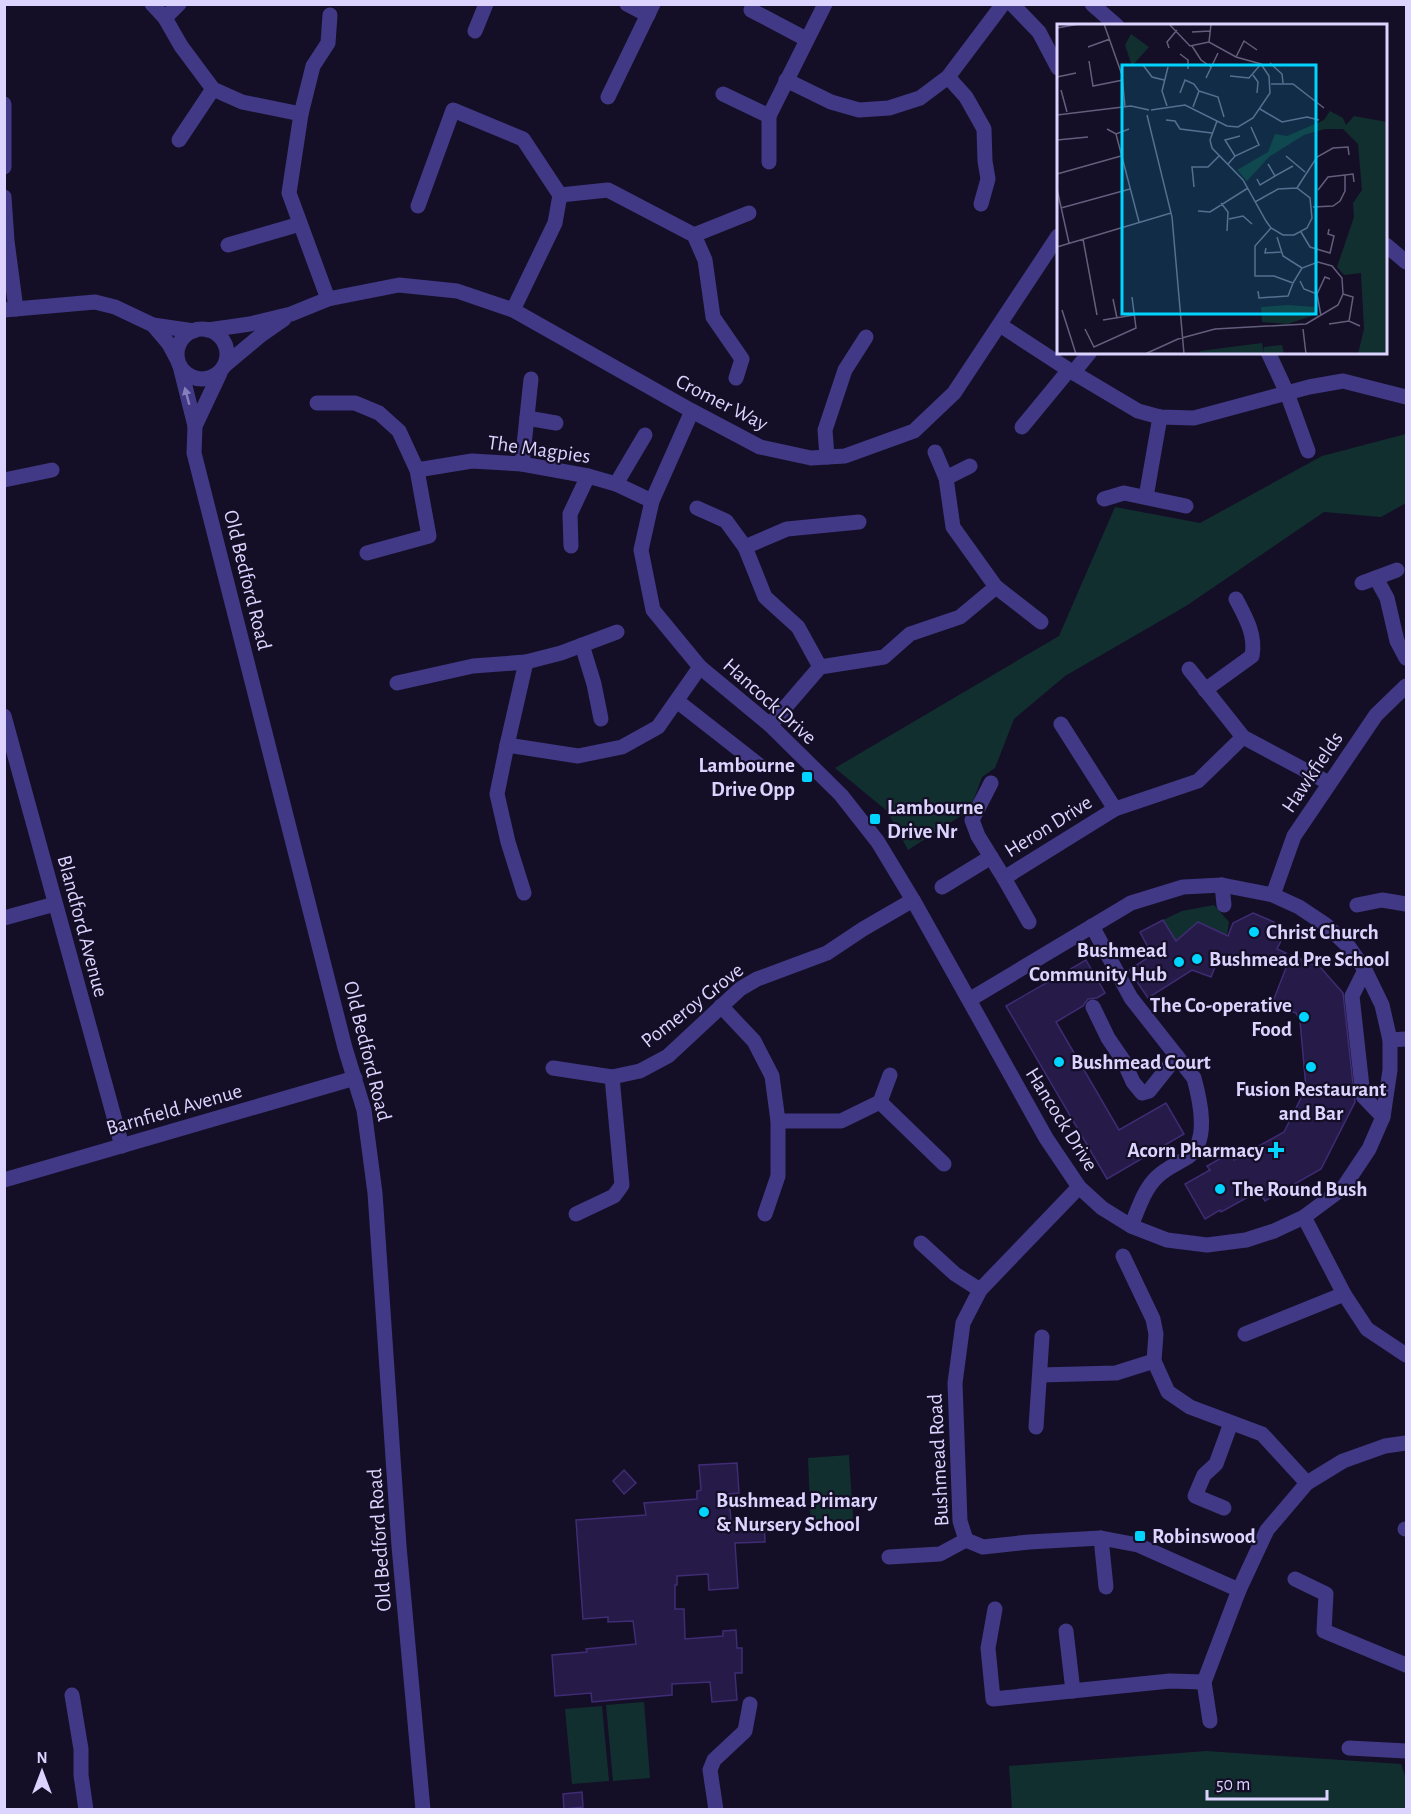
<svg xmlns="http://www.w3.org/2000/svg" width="1411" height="1814" viewBox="0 0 1411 1814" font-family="'Alegreya Sans',sans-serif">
	<rect width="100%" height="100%" fill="#140f26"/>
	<g fill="#122f30">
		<path d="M 1406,434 L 1406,503 L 1381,517 L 1324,512 L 1186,606 L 1065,676 L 1014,719 L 995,768 L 982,777 L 970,810 L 908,850 L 887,811 L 835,768 L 1059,636 L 1115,507 L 1200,523 L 1322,456 Z"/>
		<path d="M 1214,905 L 1229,922 L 1227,935 L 1198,922 L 1176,941 L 1163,920 L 1182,911 Z"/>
		<path d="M 849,1455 L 853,1518 L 847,1527 L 811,1528 L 808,1458 Z"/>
		<path d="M 644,1702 L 650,1778 L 613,1781 L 606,1705 Z"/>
		<path d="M 602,1706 L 609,1781 L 572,1784 L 565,1709 Z"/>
		<path d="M 1206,1751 L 1401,1764 L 1406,1779 L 1406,1809 L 1012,1809 L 1009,1766 Z"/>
	</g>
	<g fill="#261a48" stroke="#3f2c74" stroke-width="1.5">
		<path d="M 1253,913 L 1274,922 L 1281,941 L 1277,949 L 1286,953 L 1254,967 L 1219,957 L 1211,977 L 1192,970 L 1148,998 L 1129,970 L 1152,955 L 1140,932 L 1163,920 L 1176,941 L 1198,922 L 1228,936 L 1233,923 Z"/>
		<path d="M 1291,955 L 1321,968 L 1343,993 L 1355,1102 L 1321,1169 L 1265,1201 L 1259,1191 L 1221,1212 L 1220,1210 L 1205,1219 L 1185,1184 L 1210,1170 L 1207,1166 L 1230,1153 L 1234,1160 L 1284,1132 L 1306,1088 L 1300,1021 L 1296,1013 L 1272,1004 Z"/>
		<path d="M 1086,960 L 1105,993 L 1097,998 L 1088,999 L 1083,1006 L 1056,1022 L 1119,1130 L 1166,1103 L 1184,1134 L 1107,1179 L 1006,1006 Z"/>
		<path d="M 737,1463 L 739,1493 L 729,1494 L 731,1522 L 764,1520 L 765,1542 L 735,1543 L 738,1588 L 709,1590 L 708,1574 L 677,1576 L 677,1585 L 675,1585 L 675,1609 L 684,1609 L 685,1639 L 723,1636 L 723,1631 L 736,1630 L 737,1648 L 742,1648 L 742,1673 L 735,1673 L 737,1700 L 712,1702 L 710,1682 L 672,1684 L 672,1695 L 592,1702 L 591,1693 L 555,1696 L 552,1655 L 587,1652 L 586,1649 L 636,1644 L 633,1621 L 608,1622 L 608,1617 L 583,1619 L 576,1520 L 646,1515 L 644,1503 L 697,1499 L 697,1491 L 701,1490 L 699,1465 Z"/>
		<path d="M 624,1470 L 636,1483 L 624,1494 L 613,1481 Z"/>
		<path d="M 582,1792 L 583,1807 L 564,1809 L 563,1794 Z"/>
	</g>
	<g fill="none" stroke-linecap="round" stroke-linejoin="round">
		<g stroke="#413986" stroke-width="15">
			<path d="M 152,4 L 165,18 L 181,46 L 213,89 L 242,102 L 301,114"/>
			<path d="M 627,4 L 648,15"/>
			<path d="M 1012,4 L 1039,32 L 1058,68"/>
			<path d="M 1092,4 L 1117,26"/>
			<path d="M 751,10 L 806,39"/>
			<path d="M 165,18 L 179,4"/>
			<path d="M 475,31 L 486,4"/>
			<path d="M 948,77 L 966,97 L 984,129 L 985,161 L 988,179 L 981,204"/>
			<path d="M 786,80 L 831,102 L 859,110 L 889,108 L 920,98 L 948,77 L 1003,4"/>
			<path d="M 723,94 L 769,116 L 769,162"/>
			<path d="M 608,97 L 653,4"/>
			<path d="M 4,104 L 4,167"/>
			<path d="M 769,116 L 825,4"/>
			<path d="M 179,140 L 213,89"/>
			<path d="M 560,195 L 608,190 L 694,235 L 705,260 L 713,317 L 742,359 L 736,378"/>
			<path d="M 4,197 L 7,241 L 16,309"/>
			<path d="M 418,206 L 453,110 L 523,139 L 560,195 L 555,223 L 513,310"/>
			<path d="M 694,235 L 749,213"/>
			<path d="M 228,245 L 300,224"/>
			<path d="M 1386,245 L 1406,262"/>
			<path d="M 328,299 L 289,193 L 301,114 L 313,66 L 328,43 L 330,15"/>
			<path d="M 4,310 L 95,302 L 115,307 L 153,325 L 194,331"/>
			<path d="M 153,325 L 169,344 L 177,359"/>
			<path d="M 1000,325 L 1069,370 L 1138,411 L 1160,417 L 1194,418 L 1309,387 L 1343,381 L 1406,397"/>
			<circle cx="202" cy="354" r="25"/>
			<path d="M 208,330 L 250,324 L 291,314 L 328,299 L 399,285 L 457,291 L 513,310 L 692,411 L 760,447 L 811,458 L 845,456 L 914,431 L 954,393 L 1058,236"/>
			<path d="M 1268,352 L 1287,393 L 1308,451"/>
			<path d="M 180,366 L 195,426 L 194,453 L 345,1048 L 364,1110 L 375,1193 L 399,1546 L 423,1810"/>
			<path d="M 224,366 L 261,335 L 284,319"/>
			<path d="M 1073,373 L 1090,352"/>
			<path d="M 317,403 L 355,403 L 379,413 L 399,431 L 417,470 L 472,461 L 522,464 L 588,476 L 616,484 L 652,501"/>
			<path d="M 692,411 L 652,501 L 641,550 L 653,610 L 700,667 L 770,725 L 841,795 L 878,842 L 913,900 L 969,1000 L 1046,1138 L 1079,1187 L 1102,1208 L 1131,1226 L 1167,1240 L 1207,1245 L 1246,1240 L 1274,1231 L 1304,1217 L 1343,1188 L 1369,1149 L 1383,1117 L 1390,1070 L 1390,1040 L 1382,1005 L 1365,970 L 1349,947 L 1326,925 L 1299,907 L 1273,895 L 1222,885 L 1183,887 L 1131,903 L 969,1000"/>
			<path d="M 527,418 L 556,423"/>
			<path d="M 195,426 L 220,373"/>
			<path d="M 1022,427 L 1069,370"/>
			<path d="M 827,457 L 825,430 L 845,370 L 866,337"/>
			<path d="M 522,464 L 531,379"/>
			<path d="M 946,478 L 970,466"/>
			<path d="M 4,480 L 52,470"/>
			<path d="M 616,484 L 645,435"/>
			<path d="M 1146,497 L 1160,417"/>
			<path d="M 1104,499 L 1124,493 L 1186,506"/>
			<path d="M 697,508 L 726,521 L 745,547"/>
			<path d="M 571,546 L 570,514 L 588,476"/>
			<path d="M 367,553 L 429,536 L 417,470"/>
			<path d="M 1376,578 L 1387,598 L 1397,641 L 1406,658"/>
			<path d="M 1362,583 L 1397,570"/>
			<path d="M 996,587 L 1041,622"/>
			<path d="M 582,645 L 594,684 L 601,719"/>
			<path d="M 820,667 L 798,627 L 765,597 L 745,547 L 787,529 L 859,522"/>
			<path d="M 1189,669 L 1243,737 L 1329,783"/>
			<path d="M 397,683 L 473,666 L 526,662"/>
			<path d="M 1205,690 L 1252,656 C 1256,635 1246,618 1236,599"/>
			<path d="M 677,701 L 760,766"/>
			<path d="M 4,716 L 122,1146"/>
			<path d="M 1061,724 L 1115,809 L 1198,781 L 1243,737"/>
			<path d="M 770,725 L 820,667 L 884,657 L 910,634 L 960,617 L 996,587 L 953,527 L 946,478 L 935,452"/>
			<path d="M 507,745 L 526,662 L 561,653 L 617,632"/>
			<path d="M 991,783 L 972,820 L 978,836 L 1004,878 L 1115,809"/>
			<path d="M 1004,878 L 1029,922"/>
			<path d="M 1222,885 L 1224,905"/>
			<path d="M 942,887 L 991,857"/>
			<path d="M 524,893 L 508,842 L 497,794 L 507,745 L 578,756 L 622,747 L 658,727 L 700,667"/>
			<path d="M 1273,895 L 1294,836 L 1376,715 L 1406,686"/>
			<path d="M 1357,905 L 1382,900 L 1406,904"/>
			<path d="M 4,918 L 55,904"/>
			<path d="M 1092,926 L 1131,998 L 1194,1078 C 1200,1100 1210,1141 1188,1157 C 1177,1164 1166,1168 1157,1177 C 1144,1189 1138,1210 1131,1226"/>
			<path d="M 1365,970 L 1352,996 L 1363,1096 L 1383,1117"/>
			<path d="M 721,1006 L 754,1041 L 772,1076 L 778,1121 L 778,1176 L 765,1214"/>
			<path d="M 1093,1007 L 1108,1038 L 1123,1060 L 1133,1082 L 1142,1093 L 1149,1091 L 1177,1056"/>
			<path d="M 1390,1040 L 1406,1039"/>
			<path d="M 553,1068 L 612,1077 L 640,1071 L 668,1056 L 740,989 L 757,979 L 827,953 L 863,929 L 913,900"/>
			<path d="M 880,1102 L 890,1075"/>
			<path d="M 778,1121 L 841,1121 L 880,1102 L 944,1164"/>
			<path d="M 4,1180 L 355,1078"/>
			<path d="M 1079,1187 L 980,1290 L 963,1323 L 955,1383 L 960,1521 L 966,1540 L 983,1547 L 1029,1542 L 1101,1538 L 1138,1545 L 1239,1590 L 1267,1530 L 1307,1483 L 1343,1461 L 1385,1446 L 1406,1443"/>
			<path d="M 576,1214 L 614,1196 L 622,1185 L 612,1077"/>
			<path d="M 1304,1217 L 1344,1294 L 1367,1329 L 1406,1355"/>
			<path d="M 921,1243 L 955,1274 L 980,1290"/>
			<path d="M 1123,1256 L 1153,1319 L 1156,1334 L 1154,1361 L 1168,1392 L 1190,1407 L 1262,1434 L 1307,1483"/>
			<path d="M 1245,1334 L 1344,1294"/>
			<path d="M 1040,1375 L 1116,1373 L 1154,1361"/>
			<path d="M 1036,1427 L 1042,1337"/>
			<path d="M 1224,1508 L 1195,1496 L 1204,1475 L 1216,1464 L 1231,1423"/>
			<path d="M 1405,1529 L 1406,1529"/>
			<path d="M 1101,1538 L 1106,1587"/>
			<path d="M 889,1557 L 940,1554 L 966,1540"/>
			<path d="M 1295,1579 L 1326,1594 L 1324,1631 L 1406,1665"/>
			<path d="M 995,1609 L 988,1648 L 993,1699 L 1170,1681 L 1204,1682 L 1239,1590"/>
			<path d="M 1066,1631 L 1073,1691"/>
			<path d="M 1204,1682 L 1210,1721"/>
			<path d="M 72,1695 L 81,1749 L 81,1775 L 86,1810"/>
			<path d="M 1349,1748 L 1406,1751"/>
			<path d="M 716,1810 L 710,1770 L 714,1760 L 745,1731 L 750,1704"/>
		</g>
	</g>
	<defs><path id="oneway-solid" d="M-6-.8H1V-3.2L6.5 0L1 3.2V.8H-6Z" transform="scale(1.5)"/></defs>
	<use fill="#877fbc" href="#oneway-solid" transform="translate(187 396) rotate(-105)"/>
	<g fill="#00d4ff" stroke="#140f26" stroke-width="2">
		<rect x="801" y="771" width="12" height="12" rx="3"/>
		<rect x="869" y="813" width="12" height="12" rx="3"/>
		<circle cx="1254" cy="932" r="6"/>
		<circle cx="1197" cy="959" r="6"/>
		<circle cx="1179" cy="962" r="6"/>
		<circle cx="1304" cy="1017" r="6"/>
		<circle cx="1059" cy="1062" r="6"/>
		<circle cx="1311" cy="1067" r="6"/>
		<path d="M1273 1141h6v6h6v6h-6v6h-6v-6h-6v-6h6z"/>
		<circle cx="1220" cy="1189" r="6"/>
		<circle cx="704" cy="1512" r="6"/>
		<rect x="1134" y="1530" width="12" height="12" rx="3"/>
	</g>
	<g text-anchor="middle" stroke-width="4.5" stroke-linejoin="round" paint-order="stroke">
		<g font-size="21" fill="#dcd4ff" stroke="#140f26">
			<text transform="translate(722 402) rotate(27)" y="7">Cromer Way</text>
			<text transform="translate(539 449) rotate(8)" y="7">The Magpies</text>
			<text transform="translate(248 580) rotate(76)" y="7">Old Bedford Road</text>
			<text transform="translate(770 701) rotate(42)" y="7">Hancock Drive</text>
			<text transform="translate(1312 772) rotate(-56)" y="7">Hawkfields</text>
			<text transform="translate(1048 826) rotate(-32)" y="7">Heron Drive</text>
			<text transform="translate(83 926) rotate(75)" y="7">Blandford Avenue</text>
			<text transform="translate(692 1005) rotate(-38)" y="7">Pomeroy Grove</text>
			<text transform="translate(368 1051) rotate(76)" y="7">Old Bedford Road</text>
			<text transform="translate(174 1109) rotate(-16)" y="7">Barnfield Avenue</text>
			<text transform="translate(1062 1119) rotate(58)" y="7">Hancock Drive</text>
			<text transform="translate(938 1460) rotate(-93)" y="7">Bushmead Road</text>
			<text transform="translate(379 1540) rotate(-94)" y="7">Old Bedford Road</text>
		</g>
		<g font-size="21" font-weight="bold" fill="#dcd4ff" stroke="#140f26" text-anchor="start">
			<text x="795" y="772" text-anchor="end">Lambourne<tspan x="795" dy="24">Drive Opp</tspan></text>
			<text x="887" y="814">Lambourne<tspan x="887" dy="24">Drive Nr</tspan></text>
			<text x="1266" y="939">Christ Church</text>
			<text x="1167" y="957" text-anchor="end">Bushmead<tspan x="1167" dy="24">Community Hub</tspan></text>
			<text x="1209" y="966">Bushmead Pre School</text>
			<text x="1292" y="1012" text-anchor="end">The Co-operative<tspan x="1292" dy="24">Food</tspan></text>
			<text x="1071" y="1069">Bushmead Court</text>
			<text x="1311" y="1096" text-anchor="middle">Fusion Restaurant<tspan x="1311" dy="24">and Bar</tspan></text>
			<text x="1264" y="1157" text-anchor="end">Acorn Pharmacy</text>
			<text x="1232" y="1196">The Round Bush</text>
			<text x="716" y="1507">Bushmead Primary<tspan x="716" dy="24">&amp; Nursery School</tspan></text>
			<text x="1152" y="1543">Robinswood</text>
		</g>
	</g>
	<g transform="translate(1057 24)">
		<rect width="330" height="330" fill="#140f26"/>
		<path d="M 74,10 L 92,23 L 75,42 L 68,21 ZM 273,87 L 286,94 L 289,101 L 297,92 L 330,98 L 330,330 L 301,330 L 307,305 L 304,249 L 287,251 L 280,243 L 297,193 L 296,179 L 305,166 L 301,120 L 286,105 L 268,105 L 247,111 L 212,133 L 190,157 L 180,146 L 211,128 L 218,110 L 230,112 L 267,96 ZM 231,281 L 258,283 L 260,290 L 231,300 L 205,298 L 204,283 ZM 205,319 L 207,329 L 207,323 L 225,321 L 227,330 L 144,330 L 143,327 Z" fill="#122f30"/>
		<path fill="none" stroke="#645e7d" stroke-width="1.5" d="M 47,0 L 65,51 L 68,83M 0,4 L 22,0M 135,8 L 153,7M 152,18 L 154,0M 135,22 L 144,36 L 154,43M 31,23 L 53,15M 112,24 L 110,18 L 120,6M 123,30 L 131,36 L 131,45M 179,33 L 187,17 L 200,26M 32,37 L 36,62 L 66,56M 213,39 L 225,50 L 226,59M 86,41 L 95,53 L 107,56M 196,51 L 201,58 L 200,69M 173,52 L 192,54 L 204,40M 0,53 L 19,49M 149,54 L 161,29M 214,60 L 236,60 L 267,84M 4,66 L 10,88M 142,67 L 161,73 L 167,93M 123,69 L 128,56 L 137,60 L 142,67 L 136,83M 110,82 L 105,67 L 111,43M 203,85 L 225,98 L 250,93 L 262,96M 94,86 L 128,81 L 170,102 L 181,103 L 196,94 L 213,69 L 212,52 L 204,40 L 179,33 L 152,18 L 133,22 L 112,0M 0,91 L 74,82 L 92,86M 90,91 L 115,193 L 127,330M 109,96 L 118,97 L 123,105 L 155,109M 160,97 L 153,116 L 155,124 L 186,156 L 209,197 L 214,204 L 226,211 L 237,211 L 250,204 L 255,194 L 253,174 L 240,164 L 221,165 L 198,178M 50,105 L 59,110 L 72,105M 59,110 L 82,198M 0,116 L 31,113M 178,132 L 168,116 L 183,112M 229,132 L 248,148M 171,140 L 178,132 L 202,121 L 194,103M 211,140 L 218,152 L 236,142M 0,150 L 64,132M 200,155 L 203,161 L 218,152M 137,163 L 135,143 L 151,143 L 162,132M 240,164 L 260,133 L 276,124 L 291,123 L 292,131M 0,165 L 12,219M 261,166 L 271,153 L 296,150 L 297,158M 164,179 L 171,188 L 170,207M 256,183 L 276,182 L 283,177 L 288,167 L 288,151M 4,184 L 73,165M 141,187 L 153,188 L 191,164M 172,195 L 186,192 L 195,200M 214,204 L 198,222 L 198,252 L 217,252 L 236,259 L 245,244 L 261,238 L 275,242 L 285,254 L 286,270 L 281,281 L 249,300M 244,208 L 253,223 L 273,229 L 277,212 L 271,210 L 272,205M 220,213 L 226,232 L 245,244M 26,215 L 40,291M 0,223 L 114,189M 209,224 L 208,229 L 224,228M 243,257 L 247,265 L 260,270M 201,267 L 202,274 L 231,272 L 236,259M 286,270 L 296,273 L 292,297M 56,275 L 60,294M 5,286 L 19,330M 264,292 L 260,270 L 268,253 L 273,255M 46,296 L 77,291M 272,300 L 292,297 L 303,302M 28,305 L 37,323 L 79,304 L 75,273M 246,305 L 249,330M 88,330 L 121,315 L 158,305 L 249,300"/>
		<path fill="#00d4ff" fill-opacity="0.15" stroke="#00d4ff" stroke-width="3" d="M 65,41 L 259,41 L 259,290 L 65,290 Z"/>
		<rect width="330" height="330" fill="none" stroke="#dcd4ff" stroke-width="3"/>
	</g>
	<rect width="1411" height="1814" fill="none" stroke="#dcd4ff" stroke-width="12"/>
	<g transform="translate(42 1772)" stroke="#140f26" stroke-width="4.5" paint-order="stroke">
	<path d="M0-4.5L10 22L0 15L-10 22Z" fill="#dcd4ff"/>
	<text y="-9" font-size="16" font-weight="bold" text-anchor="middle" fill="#dcd4ff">N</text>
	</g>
	<path d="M1207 1790v9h120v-9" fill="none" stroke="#dcd4ff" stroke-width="3"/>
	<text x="1216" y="1790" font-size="18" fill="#dcd4ff" stroke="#140f26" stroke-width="4.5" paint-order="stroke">50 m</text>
</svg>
